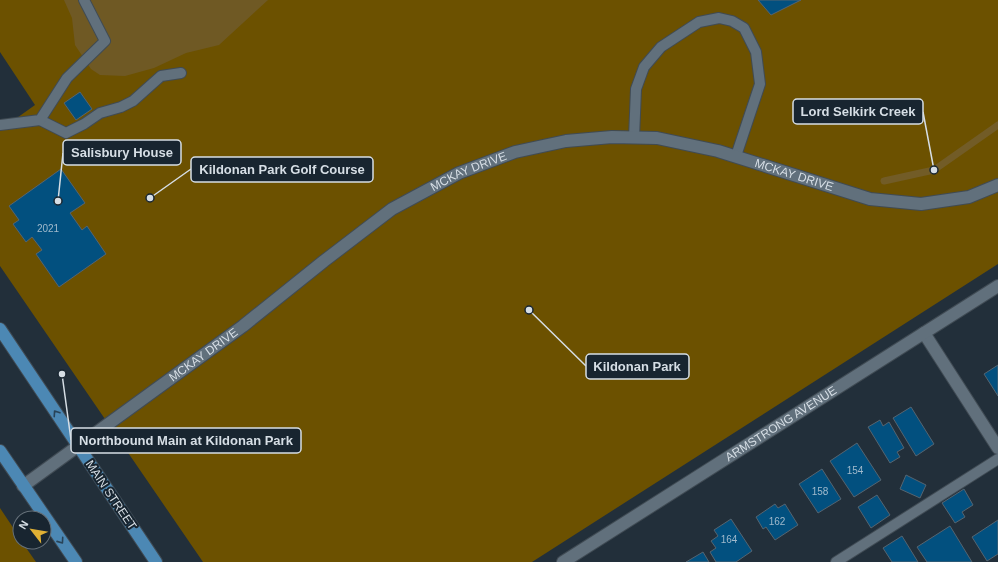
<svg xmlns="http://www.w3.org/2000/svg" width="998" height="562" viewBox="0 0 998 562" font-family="Arial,sans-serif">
	<rect width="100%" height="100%" fill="#222f3a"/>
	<g fill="#6c5100">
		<path d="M 0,0 L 998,0 L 998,264 L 532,562 L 203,562 L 0,266 L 0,130 L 35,105 L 0,52 Z"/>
		<path d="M 0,508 L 20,538 L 20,542 L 22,542 L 36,562 L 0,562 Z"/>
	</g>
	<path fill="#6f5924" d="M 64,0 L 268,0 L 219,45 L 186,53 L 154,68 L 125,76 L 100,75 L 91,69 L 75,45 L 72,18 Z"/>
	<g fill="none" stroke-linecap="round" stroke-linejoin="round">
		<path stroke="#725c27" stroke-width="7" d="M 884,181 L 934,170 L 998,125"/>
	</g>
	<g fill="#02507f" stroke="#556470">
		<path d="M 758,0 L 801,0 L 771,15 Z"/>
		<path d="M 80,92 L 92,109 L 76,120 L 64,103 Z"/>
		<path d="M 61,169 L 85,203 L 70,213 L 82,230 L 87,226 L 106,254 L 59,287 L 36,254 L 42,250 L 32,237 L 26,242 L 13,224 L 19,220 L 9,206 Z"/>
		<path d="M 998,365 L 998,396 L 984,374 Z"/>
		<path d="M 911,407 L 934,444 L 916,456 L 893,418 Z"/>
		<path d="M 880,420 L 883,426 L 889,422 L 904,448 L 897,452 L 900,457 L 890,463 L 868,427 Z"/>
		<path d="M 857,443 L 881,480 L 854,497 L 830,461 Z"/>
		<path d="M 822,469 L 841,499 L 818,513 L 799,484 Z"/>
		<path d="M 906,475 L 926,485 L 920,498 L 900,489 Z"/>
		<path d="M 964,489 L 973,505 L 962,512 L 965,517 L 955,523 L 942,503 Z"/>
		<path d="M 877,495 L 890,515 L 871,528 L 858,507 Z"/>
		<path d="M 775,504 L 778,508 L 785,504 L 798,525 L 775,540 L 766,527 L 763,529 L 756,517 Z"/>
		<path d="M 731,519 L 752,551 L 736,562 L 716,562 L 710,552 L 716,548 L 711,541 L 718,536 L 714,530 Z"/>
		<path d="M 998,520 L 998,554 L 987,561 L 972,537 Z"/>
		<path d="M 950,526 L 972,562 L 927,562 L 917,547 Z"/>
		<path d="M 902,536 L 918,562 L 892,562 L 883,548 Z"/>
		<path d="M 703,552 L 709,562 L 686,562 Z"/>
	</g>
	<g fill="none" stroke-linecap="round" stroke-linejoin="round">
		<defs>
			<g id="service">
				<path d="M 40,120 L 66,133 L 84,124 L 100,113 L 121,107 L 133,101 L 161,76 L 181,73"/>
				<path d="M 0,125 L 40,120 L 67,78 L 105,41 L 84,0"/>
				<path d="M 634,138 L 636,89 L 644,67 L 661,47 L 699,22 L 719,18 L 732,21 L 744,28 L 756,52 L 760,84 L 736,156"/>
				<path d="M 836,562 L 998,459"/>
			</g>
			<g id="minor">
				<path d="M 924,333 L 998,448"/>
				<path id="s1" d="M 23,486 L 243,326 L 324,261 L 392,209 L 459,173 L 515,152 L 566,141 L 612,137 L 657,138 L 718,151 L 870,199 L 921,204 L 969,197 L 998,185"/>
				<path id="s2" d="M 563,562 L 998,286"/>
			</g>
			<g id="primary">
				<path d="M 0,329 L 156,562"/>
				<path d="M 0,451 L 76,562"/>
			</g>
		</defs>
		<use href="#service" stroke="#404b54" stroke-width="12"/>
		<use href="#minor" stroke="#404b54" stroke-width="14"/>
		<use href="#primary" stroke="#404b54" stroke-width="14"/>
		<use href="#service" stroke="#61707c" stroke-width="10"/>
		<use href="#minor" stroke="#61707c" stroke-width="12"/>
		<use href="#primary" stroke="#4c88b4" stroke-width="12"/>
	</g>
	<defs><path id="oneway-chevron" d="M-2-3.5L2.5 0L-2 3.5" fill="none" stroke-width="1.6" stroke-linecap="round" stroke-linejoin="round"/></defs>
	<g stroke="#284358">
		<use href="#oneway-chevron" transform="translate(56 413) rotate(-124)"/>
		<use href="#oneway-chevron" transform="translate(61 541) rotate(55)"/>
	</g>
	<g text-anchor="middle" stroke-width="4" stroke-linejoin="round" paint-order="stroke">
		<g font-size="10" fill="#a1bacc">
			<text x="48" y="232">2021</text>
			<text x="855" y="474">154</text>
			<text x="820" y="495">158</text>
			<text x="777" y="525">162</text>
			<text x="729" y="543">164</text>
		</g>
		<g font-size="12" fill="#d6dee5" stroke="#182530">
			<text dy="4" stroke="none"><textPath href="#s1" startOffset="547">MCKAY DRIVE</textPath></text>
			<text dy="4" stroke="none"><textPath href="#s1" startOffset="883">MCKAY DRIVE</textPath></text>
			<text dy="4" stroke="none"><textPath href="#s1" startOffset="223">MCKAY DRIVE</textPath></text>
			<text dy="4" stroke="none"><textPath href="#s2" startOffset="258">ARMSTRONG AVENUE</textPath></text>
			<text transform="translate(111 495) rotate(56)" y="4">MAIN STREET</text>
		</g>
	</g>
	<path fill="none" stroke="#d6dee5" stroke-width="1.5" d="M934 170L923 112M58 201L63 153M150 198L191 169M529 310L586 366M62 374L71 440"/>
	<g fill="#d6dee5" stroke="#182530" stroke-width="1.5">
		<circle cx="934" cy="170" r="4"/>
		<circle cx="58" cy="201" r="4"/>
		<circle cx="150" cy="198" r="4"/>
		<circle cx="529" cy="310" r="4"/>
		<circle cx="62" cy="374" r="4"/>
	</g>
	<g fill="#182530" stroke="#d6dee5" stroke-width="1.5">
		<rect x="793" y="99" width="130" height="25" rx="4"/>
		<rect x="63" y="140" width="118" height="25" rx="4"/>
		<rect x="191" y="157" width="182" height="25" rx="4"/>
		<rect x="586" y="354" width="103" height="25" rx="4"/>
		<rect x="71" y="428" width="230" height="25" rx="4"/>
	</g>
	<g font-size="13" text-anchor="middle" font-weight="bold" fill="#d6dee5">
		<text x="858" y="116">Lord Selkirk Creek</text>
		<text x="122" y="157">Salisbury House</text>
		<text x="282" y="174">Kildonan Park Golf Course</text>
		<text x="637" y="371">Kildonan Park</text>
		<text x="186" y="445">Northbound Main at Kildonan Park</text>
	</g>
	<g transform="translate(32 530) rotate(301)"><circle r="19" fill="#182530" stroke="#646f78"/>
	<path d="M0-3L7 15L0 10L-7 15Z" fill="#e0b034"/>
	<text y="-6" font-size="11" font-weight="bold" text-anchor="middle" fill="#d6dee5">N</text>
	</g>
</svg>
